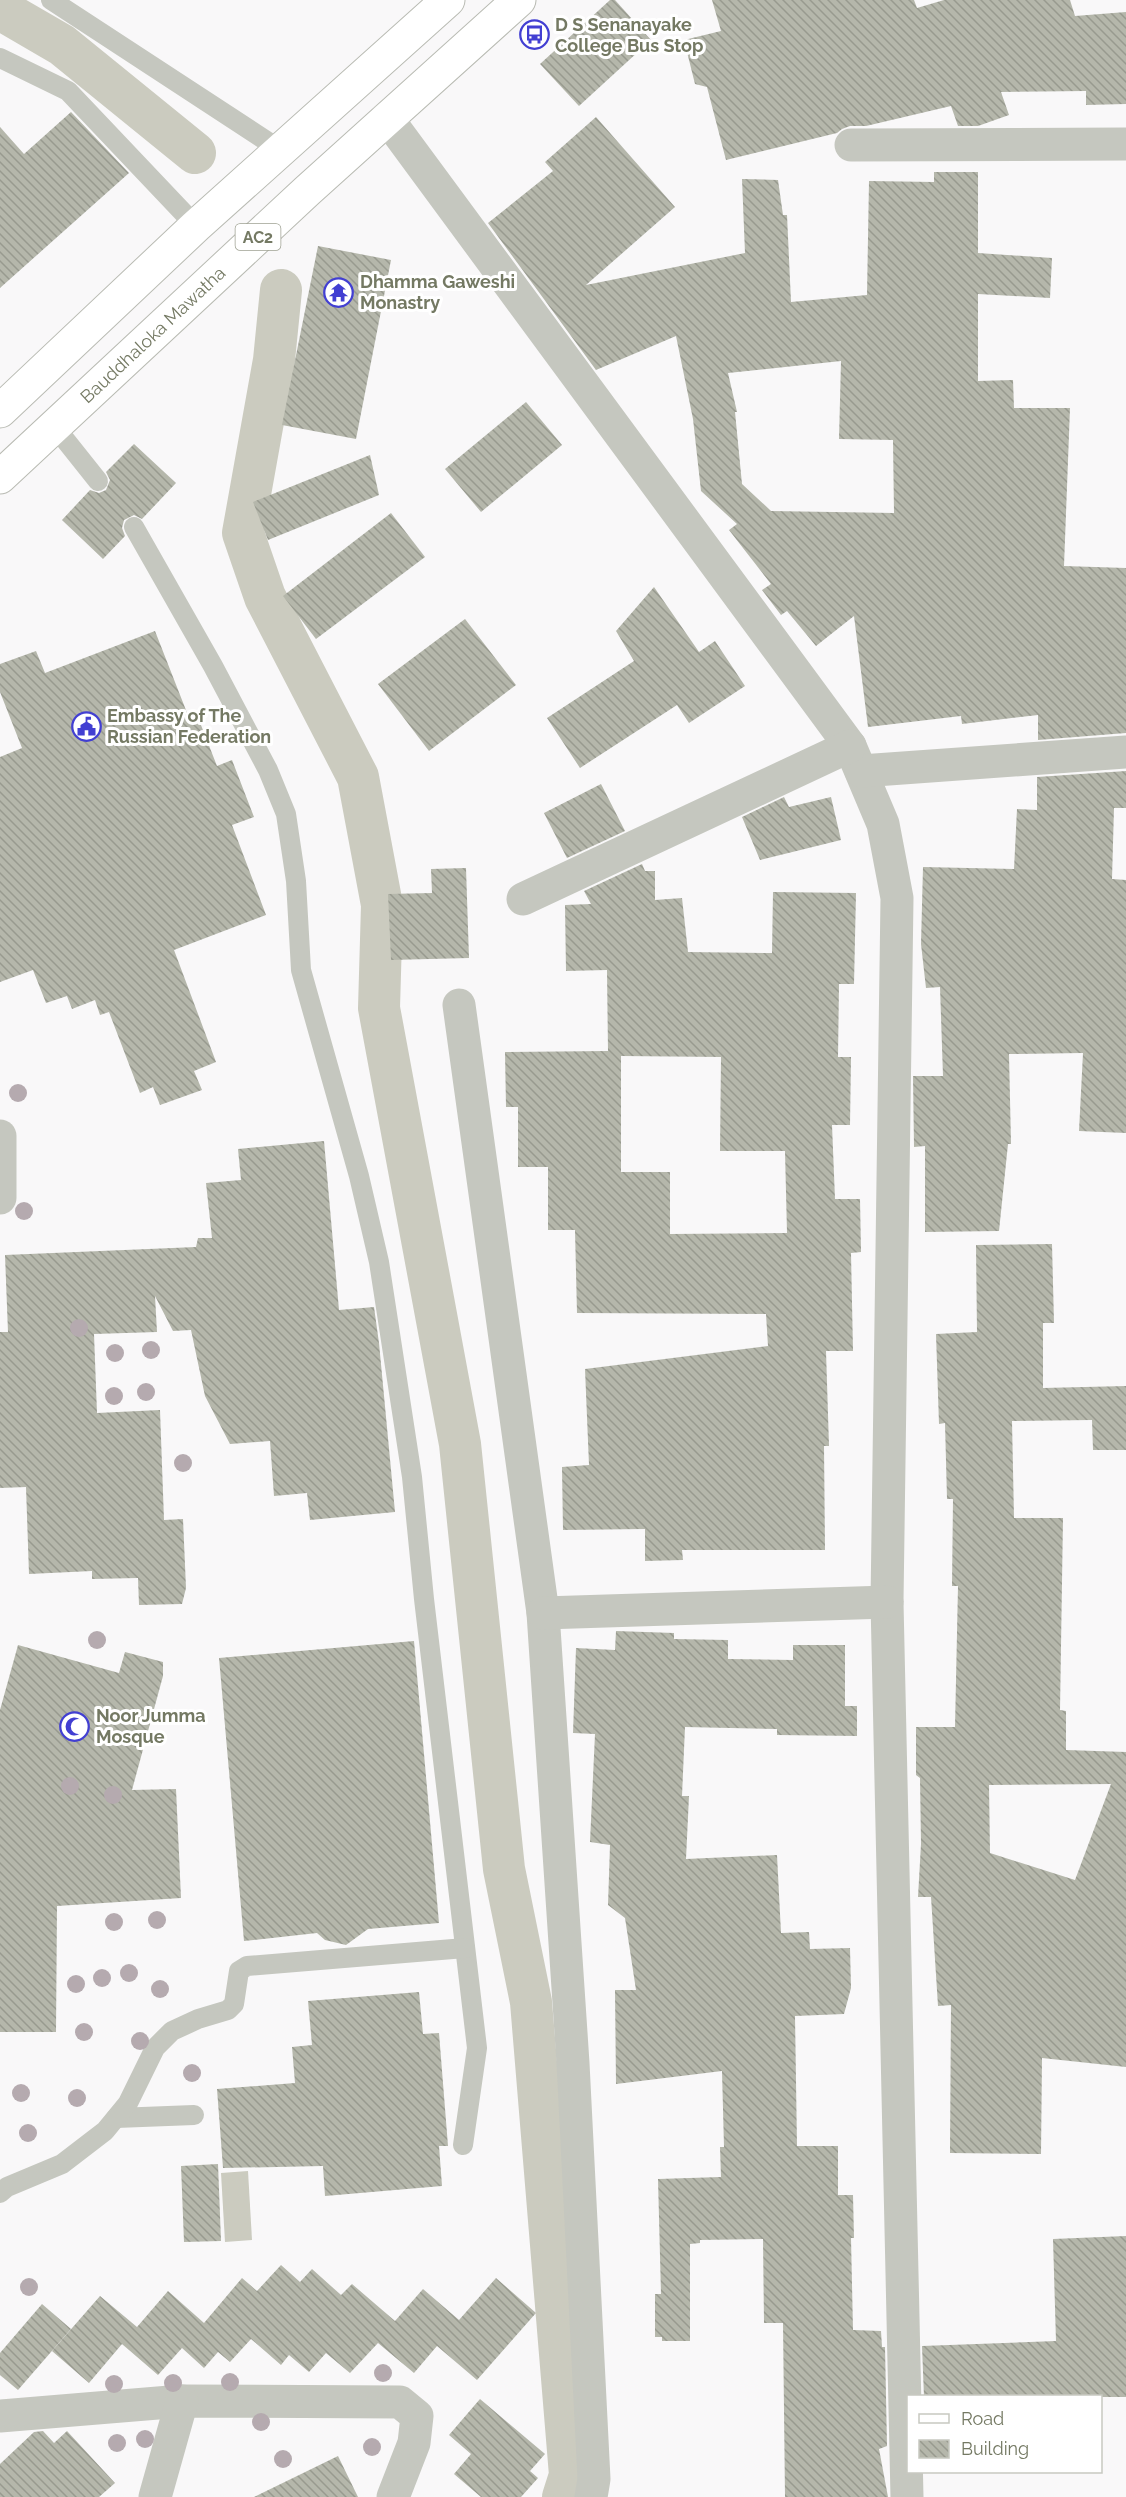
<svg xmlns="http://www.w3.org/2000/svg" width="1126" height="2497" viewBox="0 0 1126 2497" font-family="Raleway,sans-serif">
	<defs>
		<pattern id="building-back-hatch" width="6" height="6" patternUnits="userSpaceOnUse" patternTransform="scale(1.5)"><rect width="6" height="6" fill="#b5b7ab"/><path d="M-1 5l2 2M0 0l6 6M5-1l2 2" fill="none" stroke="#989a8f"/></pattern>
	</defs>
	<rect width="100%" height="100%" fill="#f9f8f9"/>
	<path fill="#cbcbbf" d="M 248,2171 L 252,2240 L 225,2242 L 221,2173 Z"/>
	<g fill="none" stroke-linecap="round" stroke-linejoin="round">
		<g stroke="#cbcbbf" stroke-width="42">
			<path d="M 0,9 L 62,45 L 195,153"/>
			<path d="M 281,290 L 274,360 L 243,533 L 265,597 L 358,777 L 382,905 L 379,1008 L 460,1444 L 504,1869 L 531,2002 L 570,2475 L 563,2497"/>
		</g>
	</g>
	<g fill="url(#building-back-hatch)" fill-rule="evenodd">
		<path d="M 610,0 L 615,0 L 651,40 L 579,106 L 540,64 Z"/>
		<path d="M 712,0 L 914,0 L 917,8 L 944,0 L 1070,0 L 1075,16 L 1126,12 L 1126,104 L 1086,105 L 1086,91 L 1001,92 L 1009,115 L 978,126 L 958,126 L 951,106 L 866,126 L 850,126 L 842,129 L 837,133 L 726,160 L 707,87 L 695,84 L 684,40 L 721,31 Z"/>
		<path d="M 71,112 L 129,173 L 0,288 L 0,127 L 24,154 Z"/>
		<path d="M 596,117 L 675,207 L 586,285 L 745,253 L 742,179 L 778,180 L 783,215 L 787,215 L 791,302 L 867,295 L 869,181 L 934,182 L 934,172 L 978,172 L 978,253 L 1052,258 L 1050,298 L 978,294 L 978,381 L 1013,380 L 1014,408 L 1070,408 L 1064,566 L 1126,568 L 1126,733 L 1038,740 L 1038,715 L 962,724 L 961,716 L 868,727 L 854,616 L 816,646 L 787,611 L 781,615 L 762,590 L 771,584 L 729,530 L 737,524 L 701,491 L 693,419 L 676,336 L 596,370 L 488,223 L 553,171 L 545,162 ZM 841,361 L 839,439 L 893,440 L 894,513 L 771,511 L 742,484 L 735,412 L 737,412 L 728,373 Z"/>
		<path d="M 318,246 L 391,260 L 356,439 L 282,425 Z"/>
		<path d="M 526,402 L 562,445 L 481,512 L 445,469 Z"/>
		<path d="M 134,444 L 176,483 L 142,519 L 134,515 L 124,520 L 122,528 L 125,536 L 103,559 L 62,520 L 90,490 L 99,493 L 106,490 L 110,480 L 106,472 Z"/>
		<path d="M 370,455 L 379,495 L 268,540 L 253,502 Z"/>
		<path d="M 391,513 L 425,557 L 316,639 L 283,596 Z"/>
		<path d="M 654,587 L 699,652 L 715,641 L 745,686 L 689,723 L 677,705 L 580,768 L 547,718 L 634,661 L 616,631 Z"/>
		<path d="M 465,619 L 516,685 L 429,751 L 378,684 Z"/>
		<path d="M 155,631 L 191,723 L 199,720 L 217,766 L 232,760 L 254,817 L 232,825 L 266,915 L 174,950 L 216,1062 L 194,1071 L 202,1090 L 160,1105 L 153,1087 L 140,1093 L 109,1012 L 100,1015 L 95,1000 L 72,1009 L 67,996 L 46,1003 L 33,970 L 0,982 L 0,757 L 22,748 L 0,692 L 0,664 L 36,651 L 45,673 Z"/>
		<path d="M 1126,771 L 1126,808 L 1114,808 L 1112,879 L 1126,880 L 1126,1133 L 1079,1131 L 1083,1053 L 1009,1054 L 1011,1144 L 1008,1144 L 999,1231 L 925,1232 L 925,1146 L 914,1147 L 913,1076 L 943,1076 L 940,987 L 926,988 L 921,944 L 923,867 L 1014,869 L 1017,809 L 1037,810 L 1037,777 Z"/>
		<path d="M 601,784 L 625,831 L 567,858 L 544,813 Z"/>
		<path d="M 784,797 L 789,807 L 831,797 L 841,840 L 760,860 L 742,817 Z"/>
		<path d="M 642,864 L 645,871 L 655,871 L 655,900 L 682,898 L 688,952 L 772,953 L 773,892 L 856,893 L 854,984 L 839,984 L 838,1057 L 851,1057 L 850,1125 L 832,1125 L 835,1199 L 860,1199 L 861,1252 L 851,1253 L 853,1351 L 826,1351 L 829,1446 L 824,1446 L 825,1550 L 682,1550 L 683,1560 L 645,1561 L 645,1529 L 563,1530 L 562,1467 L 589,1465 L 585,1369 L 768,1346 L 766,1314 L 577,1313 L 575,1230 L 548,1230 L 548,1167 L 518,1167 L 518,1107 L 506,1107 L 505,1052 L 608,1051 L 607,970 L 566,971 L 565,905 L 591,904 L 584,891 ZM 621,1056 L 721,1057 L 720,1151 L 785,1151 L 787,1233 L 670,1234 L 670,1172 L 621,1172 Z"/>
		<path d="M 466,868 L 469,958 L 391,960 L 388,894 L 432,893 L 431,869 Z"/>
		<path d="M 324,1141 L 339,1310 L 374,1307 L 379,1343 L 395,1512 L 310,1520 L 307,1493 L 274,1496 L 270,1441 L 230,1444 L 205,1396 L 191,1330 L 173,1331 L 155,1296 L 157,1332 L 94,1334 L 97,1413 L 160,1410 L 164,1520 L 183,1519 L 186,1588 L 182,1604 L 139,1605 L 138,1578 L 92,1579 L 92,1571 L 29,1574 L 26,1487 L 0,1488 L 0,1332 L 8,1332 L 5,1255 L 196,1247 L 198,1238 L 212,1238 L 206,1183 L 241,1180 L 238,1149 Z"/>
		<path d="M 1052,1244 L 1054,1323 L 1043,1323 L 1043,1388 L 1126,1386 L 1126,1450 L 1093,1450 L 1092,1420 L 1012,1421 L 1014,1518 L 1063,1518 L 1060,1710 L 1066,1711 L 1066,1750 L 1126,1752 L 1126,2067 L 1042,2058 L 1041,2154 L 950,2153 L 951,2005 L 938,2006 L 931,1897 L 918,1897 L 921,1844 L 920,1778 L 916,1775 L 916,1727 L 955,1727 L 958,1586 L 952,1586 L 953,1499 L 947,1499 L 945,1423 L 939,1424 L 936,1334 L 977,1332 L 976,1245 ZM 1111,1784 L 1075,1880 L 990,1853 L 989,1785 Z"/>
		<path d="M 616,1631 L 674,1633 L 674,1639 L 728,1640 L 728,1659 L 793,1660 L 793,1645 L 845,1645 L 845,1706 L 857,1706 L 857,1736 L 777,1735 L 777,1729 L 685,1727 L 682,1796 L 689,1796 L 686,1859 L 777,1855 L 781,1933 L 809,1932 L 810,1949 L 850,1948 L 851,1988 L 844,2014 L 795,2016 L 797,2146 L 838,2146 L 838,2195 L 853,2195 L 854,2238 L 851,2238 L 853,2330 L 881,2331 L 882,2347 L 885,2347 L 887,2446 L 879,2449 L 888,2497 L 785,2497 L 783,2323 L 764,2323 L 763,2239 L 700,2240 L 700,2243 L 690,2244 L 690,2341 L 662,2341 L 662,2337 L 655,2337 L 655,2294 L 661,2294 L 658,2179 L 721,2177 L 720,2147 L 724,2147 L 722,2071 L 616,2084 L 615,1990 L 636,1990 L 625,1918 L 608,1905 L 610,1845 L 590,1842 L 595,1734 L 573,1733 L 576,1648 L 615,1650 Z"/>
		<path d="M 414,1641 L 439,1923 L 368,1929 L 346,1945 L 325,1940 L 317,1933 L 244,1941 L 219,1658 Z"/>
		<path d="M 18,1645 L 119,1673 L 125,1652 L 163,1662 L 163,1676 L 132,1790 L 176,1789 L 181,1898 L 57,1906 L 56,2032 L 0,2032 L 0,1710 Z"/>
		<path d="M 419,1992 L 423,2034 L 439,2033 L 448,2146 L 439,2146 L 442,2186 L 325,2196 L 323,2166 L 223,2168 L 217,2089 L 295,2083 L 292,2047 L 312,2045 L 308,2001 Z"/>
		<path d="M 218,2164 L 221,2241 L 184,2242 L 181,2166 Z"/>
		<path d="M 1126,2236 L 1126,2397 L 924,2397 L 922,2346 L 1056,2341 L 1053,2239 Z"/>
		<path d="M 281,2265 L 300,2282 L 312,2269 L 341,2295 L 352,2284 L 395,2321 L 423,2289 L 459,2320 L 496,2278 L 536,2313 L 477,2380 L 437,2346 L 414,2373 L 378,2343 L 350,2373 L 326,2353 L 309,2372 L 289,2355 L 281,2365 L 251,2339 L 230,2362 L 218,2352 L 204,2368 L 182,2348 L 158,2375 L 122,2344 L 89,2383 L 52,2351 L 100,2296 L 137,2327 L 168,2291 L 204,2323 L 242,2278 L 257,2291 Z"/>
		<path d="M 42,2304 L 71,2329 L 18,2390 L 0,2375 L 0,2353 Z"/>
		<path d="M 480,2399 L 545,2454 L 530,2471 L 538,2478 L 521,2497 L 481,2497 L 454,2474 L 471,2454 L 449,2435 Z"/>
		<path d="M 43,2431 L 54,2443 L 67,2431 L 115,2483 L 99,2497 L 0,2497 L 0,2464 L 34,2432 Z"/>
		<path d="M 338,2456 L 358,2497 L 254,2497 Z"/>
	</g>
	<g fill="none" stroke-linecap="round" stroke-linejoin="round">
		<defs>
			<g id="primary">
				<path d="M 0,411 L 196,226 L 448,0"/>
				<path d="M 0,477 L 307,191 L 519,0"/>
			</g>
		</defs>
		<use href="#primary" stroke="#b9bbb3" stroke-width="35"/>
		<g stroke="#c5c7bf" stroke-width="20">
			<path d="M 51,0 L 282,151"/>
			<path d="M 0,58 L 68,91 L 196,226"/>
			<path d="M 55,427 L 98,481"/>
			<path d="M 134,527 L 213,666 L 268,770 L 286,814 L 296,881 L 301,970 L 359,1176 L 379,1262 L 412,1477 L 424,1599 L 477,2048 L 463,2145"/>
			<path d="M 116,2118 L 194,2115"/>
			<path d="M 0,2193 L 7,2187 L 62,2164 L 105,2131 L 128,2103 L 155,2048 L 172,2031 L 198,2019 L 228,2010 L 234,2004 L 239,1971 L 247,1966 L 465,1948"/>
		</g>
		<g stroke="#c5c7bf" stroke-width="33">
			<path d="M 387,118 L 850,746 L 883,824 L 897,898 L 887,1602 L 907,2497"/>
			<path d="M 851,145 L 1126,144"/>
			<path d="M 861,771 L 1126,752"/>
			<path d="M 523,899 L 850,746"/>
			<path d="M 459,1005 L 543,1613 L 573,2063 L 594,2479 L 591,2497"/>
			<path d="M 0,1136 L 0,1198"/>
			<path d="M 543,1613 L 887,1602"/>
			<path d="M 0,2416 L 182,2401 L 400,2402 L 417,2416 L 414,2443 L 393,2497"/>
			<path d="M 155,2497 L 182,2401"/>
		</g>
		<use href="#primary" stroke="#fff" stroke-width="33"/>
	</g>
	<g fill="#b5aaaf">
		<circle cx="18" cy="1093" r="9"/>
		<circle cx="24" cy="1211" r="9"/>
		<circle cx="79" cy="1328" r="9"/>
		<circle cx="151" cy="1350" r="9"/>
		<circle cx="115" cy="1353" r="9"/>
		<circle cx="146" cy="1392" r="9"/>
		<circle cx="114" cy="1396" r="9"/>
		<circle cx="183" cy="1463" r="9"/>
		<circle cx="97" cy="1640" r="9"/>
		<circle cx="70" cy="1786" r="9"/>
		<circle cx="113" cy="1795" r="9"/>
		<circle cx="157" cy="1920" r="9"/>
		<circle cx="114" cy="1922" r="9"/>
		<circle cx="129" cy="1973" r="9"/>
		<circle cx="102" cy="1978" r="9"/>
		<circle cx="76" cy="1984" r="9"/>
		<circle cx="160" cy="1989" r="9"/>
		<circle cx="84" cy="2032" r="9"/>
		<circle cx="140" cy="2041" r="9"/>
		<circle cx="192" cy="2073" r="9"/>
		<circle cx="21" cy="2093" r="9"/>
		<circle cx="77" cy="2098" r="9"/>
		<circle cx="28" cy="2133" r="9"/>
		<circle cx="29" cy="2287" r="9"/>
		<circle cx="383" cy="2373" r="9"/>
		<circle cx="230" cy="2382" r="9"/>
		<circle cx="173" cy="2383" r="9"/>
		<circle cx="114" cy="2384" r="9"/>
		<circle cx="261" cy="2422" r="9"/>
		<circle cx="145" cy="2439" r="9"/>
		<circle cx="117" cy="2443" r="9"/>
		<circle cx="372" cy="2447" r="9"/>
		<circle cx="283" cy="2459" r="9"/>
	</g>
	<defs>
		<symbol id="bus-ring" viewBox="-11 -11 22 22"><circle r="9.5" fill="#fff" stroke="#423fd2" stroke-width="1.5"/><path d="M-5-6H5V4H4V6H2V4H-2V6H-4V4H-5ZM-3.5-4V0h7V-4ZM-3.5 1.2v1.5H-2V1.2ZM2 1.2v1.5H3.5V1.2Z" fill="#423fd2"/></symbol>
		<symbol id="temple-ring" viewBox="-11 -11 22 22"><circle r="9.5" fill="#fff" stroke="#423fd2" stroke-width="1.5"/><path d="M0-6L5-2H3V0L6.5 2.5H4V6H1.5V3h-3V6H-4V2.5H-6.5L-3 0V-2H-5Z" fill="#423fd2"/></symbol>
		<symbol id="civic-ring" viewBox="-11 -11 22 22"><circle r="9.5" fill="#fff" stroke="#423fd2" stroke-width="1.5"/><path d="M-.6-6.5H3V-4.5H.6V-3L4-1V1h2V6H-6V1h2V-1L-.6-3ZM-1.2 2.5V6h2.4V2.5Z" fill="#423fd2"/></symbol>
		<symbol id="mosque-ring" viewBox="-11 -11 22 22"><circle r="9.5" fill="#fff" stroke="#423fd2" stroke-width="1.5"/><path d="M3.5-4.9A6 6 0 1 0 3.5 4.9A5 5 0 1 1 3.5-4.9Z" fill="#423fd2"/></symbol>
	</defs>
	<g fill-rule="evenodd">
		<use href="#bus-ring" x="518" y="18" width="33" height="33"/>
		<use href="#temple-ring" x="322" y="276" width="33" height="33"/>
		<use href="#civic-ring" x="70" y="710" width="33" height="33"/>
		<use href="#mosque-ring" x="58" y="1710" width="33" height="33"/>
	</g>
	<g text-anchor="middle" stroke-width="6" stroke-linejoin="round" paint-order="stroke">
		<rect fill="#fff" stroke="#9ea192" stroke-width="1.5" x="235.5" y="224" width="45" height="26" rx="4.5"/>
		<g font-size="16" font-weight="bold" fill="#747963">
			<text x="258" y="243">AC2</text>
		</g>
		<g font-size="18" font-weight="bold" fill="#747963" stroke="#fff" text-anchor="start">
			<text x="555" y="31">D S Senanayake<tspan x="555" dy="21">College Bus Stop</tspan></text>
			<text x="360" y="288">Dhamma Gaweshi<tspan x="360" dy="21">Monastry</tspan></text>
			<text x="107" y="722">Embassy of The<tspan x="107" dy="21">Russian Federation</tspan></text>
			<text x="96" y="1722">Noor Jumma<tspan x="96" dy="21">Mosque</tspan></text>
		</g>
		<g font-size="18" fill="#747963" stroke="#fff">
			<text transform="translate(153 335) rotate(-43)" y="6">Bauddhaloka Mawatha</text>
		</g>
	</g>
	<rect x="907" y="2395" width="195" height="78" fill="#ffffff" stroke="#c7c9c1" stroke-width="1.5"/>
	<rect x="919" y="2414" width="30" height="9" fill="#ffffff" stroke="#c7c9c1" stroke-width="1.5"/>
	<text x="961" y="2425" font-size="18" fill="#747963">Road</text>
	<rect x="919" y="2440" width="30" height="18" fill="url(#building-back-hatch)" stroke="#c7c9c1" stroke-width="1.5"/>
	<text x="961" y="2455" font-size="18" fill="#747963">Building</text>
</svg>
